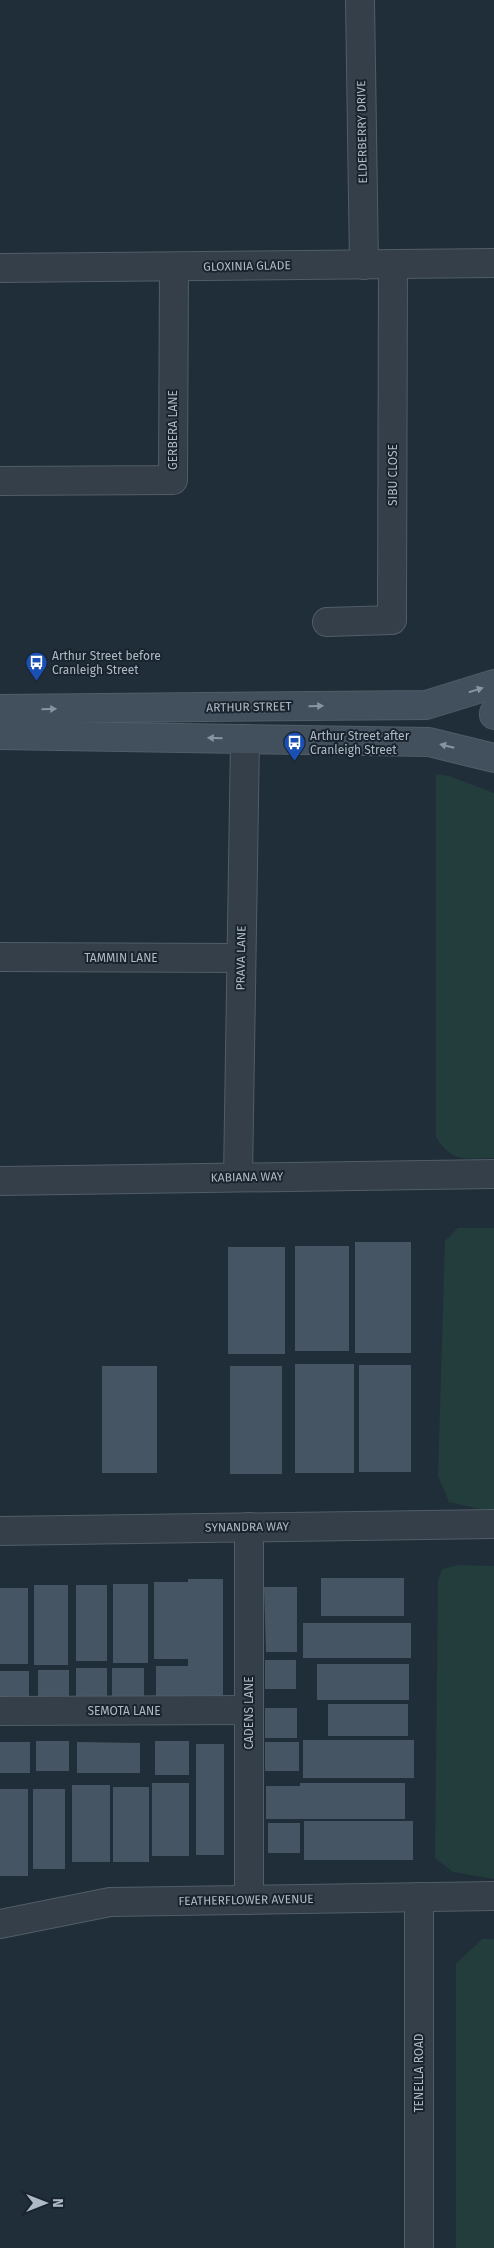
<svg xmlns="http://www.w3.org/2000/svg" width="494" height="2248" viewBox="0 0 494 2248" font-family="'Fira Sans',sans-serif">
	<rect width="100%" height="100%" fill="#202e39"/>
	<g fill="#233c3c">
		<path d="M 436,774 L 449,776 L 494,793 L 494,1158 C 465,1158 453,1164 436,1137 Z"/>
		<path d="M 458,1228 L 494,1228 L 494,1509 L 480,1509 L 449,1502 L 438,1476 L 445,1241 Z"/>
		<path d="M 458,1565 L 494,1566 L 494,1879 L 453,1872 L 435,1858 L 438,1580 L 442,1569 Z"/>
		<path d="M 482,1939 L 494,1939 L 494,2248 L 456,2248 L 456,1964 Z"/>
	</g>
	<g fill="#465563">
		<rect x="355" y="1242" width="56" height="111"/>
		<rect x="295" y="1246" width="54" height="105"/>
		<rect x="228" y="1247" width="57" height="107"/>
		<rect x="295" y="1364" width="59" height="109"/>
		<rect x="359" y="1365" width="52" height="107"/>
		<rect x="102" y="1366" width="55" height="107"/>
		<rect x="230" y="1366" width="52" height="108"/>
		<rect x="321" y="1578" width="83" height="38"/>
		<path d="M 188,1579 L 223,1579 L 223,1701 L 156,1703 L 156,1666 L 188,1666 L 188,1659 L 154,1659 L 154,1582 L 188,1582 Z"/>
		<rect x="113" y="1584" width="35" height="79"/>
		<rect x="34" y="1585" width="34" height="80"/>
		<rect x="76" y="1585" width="31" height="76"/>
		<path d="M 264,1587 L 297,1587 L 297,1652 L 266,1652 Z"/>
		<rect x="0" y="1588" width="28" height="76"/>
		<rect x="303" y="1623" width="108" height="35"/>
		<rect x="265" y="1660" width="31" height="29"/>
		<rect x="317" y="1664" width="92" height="36"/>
		<rect x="76" y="1668" width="31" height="32"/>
		<rect x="112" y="1668" width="32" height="34"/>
		<rect x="38" y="1670" width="31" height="30"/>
		<rect x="0" y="1671" width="29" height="30"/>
		<rect x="328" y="1704" width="80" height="32"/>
		<rect x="265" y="1708" width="32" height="30"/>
		<rect x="303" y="1740" width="111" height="38"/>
		<rect x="36" y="1741" width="33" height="30"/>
		<rect x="155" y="1741" width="34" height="34"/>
		<rect x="0" y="1742" width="30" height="31"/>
		<path d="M 77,1742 L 140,1743 L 140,1773 L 77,1773 Z"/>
		<rect x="265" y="1742" width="34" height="29"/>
		<rect x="196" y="1744" width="28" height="111"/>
		<rect x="152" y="1783" width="37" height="73"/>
		<path d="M 300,1783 L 405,1783 L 405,1819 L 266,1819 L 266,1786 L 300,1786 Z"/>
		<rect x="72" y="1785" width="38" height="77"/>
		<rect x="113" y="1787" width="36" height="75"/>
		<rect x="0" y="1789" width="28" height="87"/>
		<rect x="33" y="1789" width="32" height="80"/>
		<rect x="304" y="1821" width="109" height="39"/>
		<rect x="268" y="1823" width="32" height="30"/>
	</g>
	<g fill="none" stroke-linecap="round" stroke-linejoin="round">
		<defs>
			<g id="street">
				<path d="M 360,0 L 364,265"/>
				<path d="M 0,268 L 494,263"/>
				<path d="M 0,481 L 173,480 L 174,267"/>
				<path d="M 327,622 L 392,620 L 393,265"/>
				<path d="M 0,957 L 241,958"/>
				<path d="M 238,1177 L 245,739"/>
				<path d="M 0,1181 L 494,1174"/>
				<path d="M 249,1527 L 249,1900"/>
				<path d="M 0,1531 L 494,1524"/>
				<path d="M 0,1711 L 249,1710"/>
				<path d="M 419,1897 L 419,2248"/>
				<path d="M 0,1924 L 110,1902 L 494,1896"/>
			</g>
			<g id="secondary">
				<path d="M 0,709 L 426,705 L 494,684"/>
				<path d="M 494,713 L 494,715"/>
				<path d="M 0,735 L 429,742 L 494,758"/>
			</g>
		</defs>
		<use href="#street" stroke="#515d67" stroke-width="30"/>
		<use href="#secondary" stroke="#515d67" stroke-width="30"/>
		<use href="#street" stroke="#343f4a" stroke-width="28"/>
		<use href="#secondary" stroke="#424f5d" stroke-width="28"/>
	</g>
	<defs><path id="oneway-solid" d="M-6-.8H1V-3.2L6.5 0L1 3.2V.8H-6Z" transform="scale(1.25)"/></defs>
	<g fill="#8895a1">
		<use href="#oneway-solid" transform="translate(476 690) rotate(-17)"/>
		<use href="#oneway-solid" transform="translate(316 706) rotate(-1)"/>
		<use href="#oneway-solid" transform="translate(49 709) rotate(-1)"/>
		<use href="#oneway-solid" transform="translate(215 738) rotate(-179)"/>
		<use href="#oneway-solid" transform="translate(447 746) rotate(-166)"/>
	</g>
	<defs>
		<symbol id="bus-pin" viewBox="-11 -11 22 30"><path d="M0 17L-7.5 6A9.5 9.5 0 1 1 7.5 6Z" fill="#1a4fb4" stroke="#19242e"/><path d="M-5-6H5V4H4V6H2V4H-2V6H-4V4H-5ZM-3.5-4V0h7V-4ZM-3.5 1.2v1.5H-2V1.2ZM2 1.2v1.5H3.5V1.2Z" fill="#fff"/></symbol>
	</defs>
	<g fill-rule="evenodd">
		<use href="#bus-pin" x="24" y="650" width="25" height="34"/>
		<use href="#bus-pin" x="282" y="730" width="25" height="34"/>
	</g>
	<g text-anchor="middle" stroke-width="4" stroke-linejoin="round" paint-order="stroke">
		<g font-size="12" fill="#aebac6" stroke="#19242e">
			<text transform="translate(362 132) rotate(-91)" y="4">ELDERBERRY DRIVE</text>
			<text transform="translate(247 266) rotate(-1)" y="4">GLOXINIA GLADE</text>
			<text transform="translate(173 430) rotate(-90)" y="4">GERBERA LANE</text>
			<text transform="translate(393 475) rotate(-90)" y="4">SIBU CLOSE</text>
			<text transform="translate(249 707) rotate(-1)" y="4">ARTHUR STREET</text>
			<text x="121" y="962">TAMMIN LANE</text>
			<text transform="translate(241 958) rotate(-89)" y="4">PRAVA LANE</text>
			<text transform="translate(247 1177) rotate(-1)" y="4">KABIANA WAY</text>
			<text transform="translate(247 1527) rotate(-1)" y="4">SYNANDRA WAY</text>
			<text x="124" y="1715">SEMOTA LANE</text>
			<text transform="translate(249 1713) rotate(-90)" y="4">CADENS LANE</text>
			<text transform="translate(246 1900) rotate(-1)" y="4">FEATHERFLOWER AVENUE</text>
			<text transform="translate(419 2073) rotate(-90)" y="4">TENELLA ROAD</text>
		</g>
		<g font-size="12" fill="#aebac6" stroke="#19242e" text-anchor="start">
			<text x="52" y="660">Arthur Street before<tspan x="52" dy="14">Cranleigh Street</tspan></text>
			<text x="310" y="740">Arthur Street after<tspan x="310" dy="14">Cranleigh Street</tspan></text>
		</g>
	</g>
	<g transform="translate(45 2203) rotate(90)" stroke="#19242e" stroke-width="4" paint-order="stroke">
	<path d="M0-4L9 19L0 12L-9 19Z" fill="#aebac6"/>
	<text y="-8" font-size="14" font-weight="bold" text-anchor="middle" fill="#aebac6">N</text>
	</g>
</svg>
